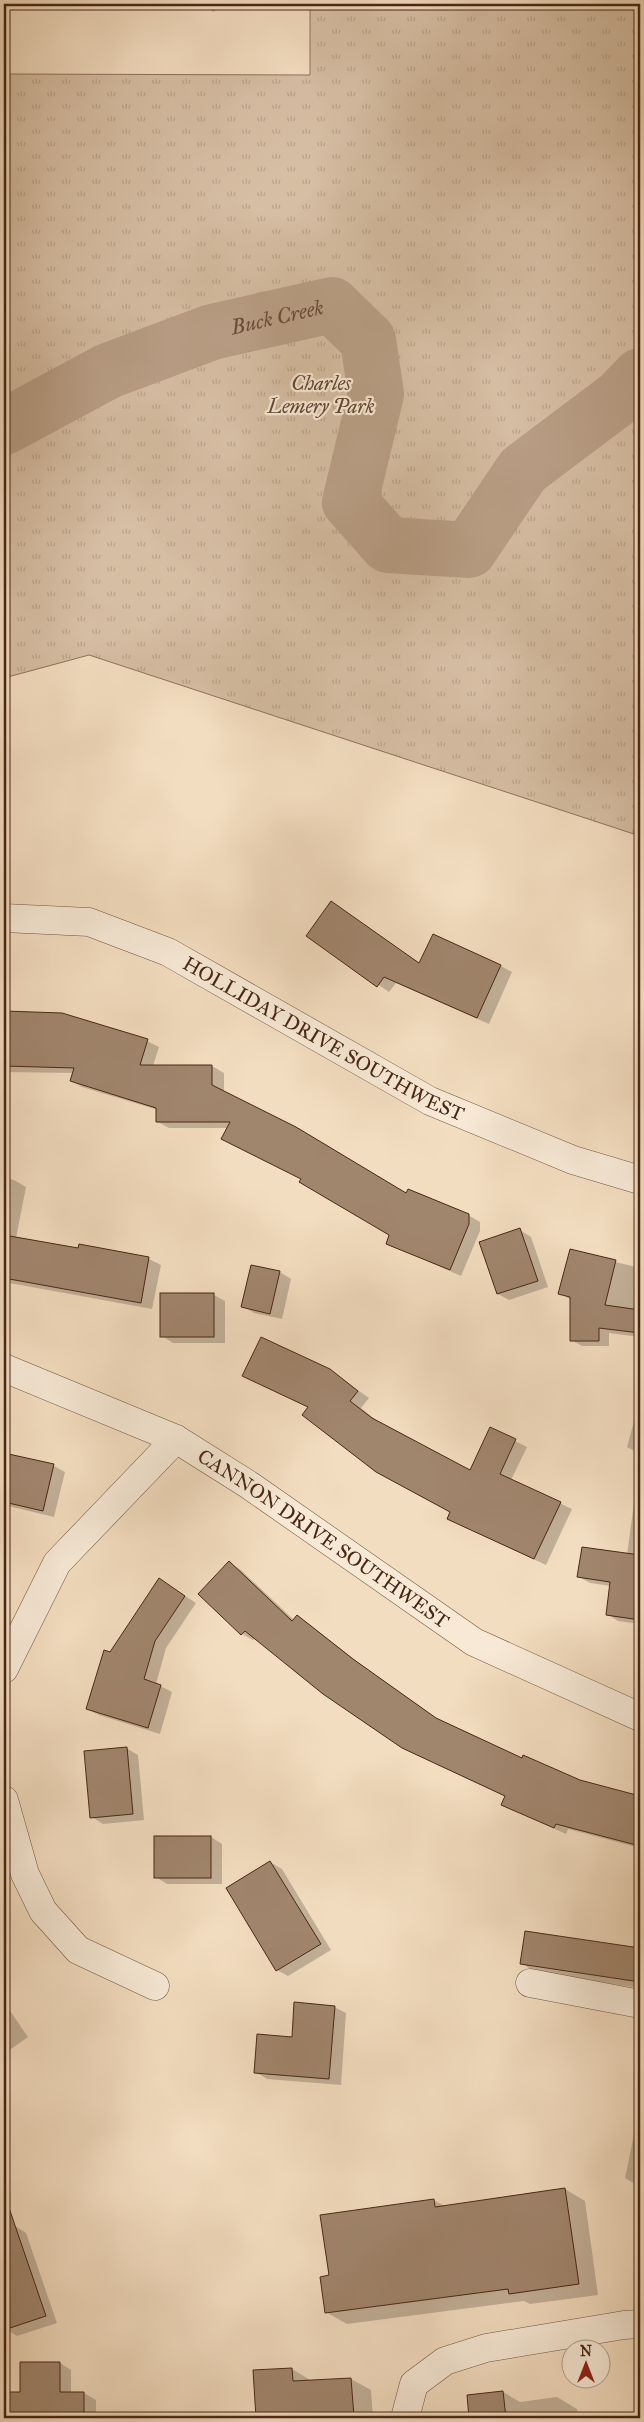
<svg xmlns="http://www.w3.org/2000/svg" width="644" height="2422" viewBox="0 0 644 2422" font-family="'IM FELL Great Primer',serif">
	<defs>
		<pattern id="park-tufts" width="24" height="20" patternUnits="userSpaceOnUse" patternTransform="scale(1.25)"><rect width="24" height="20" fill="#d6bea3"/><path d="M3 7l-1-3M5 7V3M7 7l1-3M15 17l-1-3M17 17v-4M19 17l1-3" fill="none" stroke="#b9a38b"/></pattern>
	</defs>
	<rect width="100%" height="100%" fill="#f3ddc0"/>
	<filter id="stains"><feTurbulence type="fractalNoise" baseFrequency=".004" numOctaves="4"/><feColorMatrix values="0 0 0 0 .2 0 0 0 0 .09 0 0 0 0 .02 0 0 0 .5 -.17"/></filter>
	<radialGradient id="worn" r=".72"><stop offset=".6" stop-color="#630" stop-opacity="0"/><stop offset="1" stop-color="#630" stop-opacity=".3"/></radialGradient>
	<path fill="url(#park-tufts)" stroke="#8f725c" d="M 310,4 L 640,4 L 640,836 L 89,655 L 4,678 L 4,74 L 310,75 Z"/>
	<g fill="#0003">
		<path d="M 200,4 L 219,4 L 214,12 Z"/>
		<path d="M 331,902 L 420,964 L 501,966 L 512,972 L 489,1024 L 396,983 L 389,992 L 307,936 Z"/>
		<path d="M 4,1013 L 62,1014 L 147,1041 L 159,1047 L 153,1066 L 212,1066 L 224,1073 L 224,1092 L 407,1195 L 468,1215 L 480,1222 L 480,1231 L 461,1276 L 387,1243 L 391,1235 L 302,1179 L 228,1128 L 169,1128 L 158,1122 L 158,1110 L 82,1087 L 71,1081 L 73,1073 L 4,1072 Z"/>
		<path d="M 4,1178 L 14,1180 L 26,1187 L 16,1238 L 79,1249 L 80,1245 L 149,1259 L 161,1265 L 152,1309 L 4,1282 Z"/>
		<path d="M 520,1230 L 531,1237 L 548,1287 L 509,1300 L 498,1294 Z"/>
		<path d="M 571,1251 L 640,1268 L 640,1337 L 609,1333 L 609,1346 L 582,1346 L 571,1340 L 571,1300 L 560,1293 Z"/>
		<path d="M 252,1266 L 280,1272 L 291,1279 L 282,1319 L 254,1313 L 243,1306 Z"/>
		<path d="M 214,1295 L 225,1301 L 225,1343 L 173,1343 L 162,1336 Z"/>
		<path d="M 329,1370 L 369,1398 L 361,1408 L 382,1425 L 471,1472 L 491,1429 L 527,1447 L 511,1480 L 572,1509 L 546,1565 L 460,1525 L 452,1512 L 309,1408 L 244,1376 Z"/>
		<path d="M 640,1399 L 640,1454 L 627,1447 Z"/>
		<path d="M 4,1454 L 54,1466 L 65,1472 L 54,1517 L 4,1505 Z"/>
		<path d="M 640,1459 L 640,1624 L 618,1621 L 607,1614 L 611,1586 L 590,1583 L 579,1577 L 627,1555 Z"/>
		<path d="M 230,1563 L 241,1570 L 294,1620 L 297,1617 L 308,1623 L 364,1667 L 442,1722 L 522,1760 L 580,1781 L 640,1797 L 640,1848 L 568,1829 L 566,1834 L 502,1805 L 506,1797 L 402,1747 L 255,1638 L 253,1640 L 242,1634 Z"/>
		<path d="M 171,1587 L 196,1603 L 166,1648 L 156,1684 L 172,1692 L 160,1734 L 99,1715 L 87,1709 L 110,1653 Z"/>
		<path d="M 126,1748 L 138,1755 L 144,1820 L 103,1824 L 92,1817 Z"/>
		<path d="M 211,1837 L 222,1844 L 222,1884 L 167,1884 L 156,1877 Z"/>
		<path d="M 270,1862 L 282,1869 L 331,1950 L 288,1976 L 277,1970 Z"/>
		<path d="M 526,1932 L 640,1949 L 640,1988 L 537,1973 L 521,1963 Z"/>
		<path d="M 4,2002 L 28,2037 L 4,2054 Z"/>
		<path d="M 334,2007 L 346,2013 L 341,2085 L 267,2079 L 256,2072 L 293,2038 Z"/>
		<path d="M 640,2106 L 640,2187 L 625,2178 Z"/>
		<path d="M 565,2189 L 585,2201 L 598,2295 L 530,2304 L 524,2301 L 347,2324 L 326,2312 L 331,2276 L 433,2200 L 445,2206 Z"/>
		<path d="M 15,2226 L 26,2233 L 57,2323 L 17,2336 L 6,2329 L 4,2323 L 4,2230 Z"/>
		<path d="M 60,2363 L 71,2370 L 71,2393 L 84,2393 L 96,2400 L 96,2418 L 5,2418 L 5,2393 L 22,2393 Z"/>
		<path d="M 292,2369 L 312,2381 L 351,2379 L 371,2390 L 373,2418 L 257,2418 L 254,2372 Z"/>
		<path d="M 503,2392 L 520,2402 L 557,2397 L 577,2409 L 578,2418 L 471,2418 L 468,2396 Z"/>
	</g>
	<g fill="none" stroke-linecap="round" stroke-linejoin="round">
		<path stroke="#b99f86" stroke-width="56" id="s1" d="M 4,427 L 108,371 L 212,332 L 332,305 L 368,340 L 376,394 L 350,502 L 388,545 L 469,550 L 523,470 L 620,397 L 640,376"/>
	</g>
	<g fill="#a1866e" stroke="#482715">
		<path d="M 331,901 L 419,963 L 433,934 L 501,965 L 477,1018 L 384,977 L 377,987 L 306,936 Z"/>
		<path d="M 4,1011 L 62,1013 L 148,1039 L 140,1065 L 212,1065 L 212,1085 L 296,1127 L 406,1193 L 408,1189 L 469,1214 L 469,1224 L 450,1270 L 386,1244 L 389,1235 L 299,1182 L 301,1179 L 221,1139 L 230,1122 L 156,1122 L 156,1108 L 70,1081 L 74,1068 L 4,1066 Z"/>
		<path d="M 520,1228 L 538,1281 L 497,1294 L 479,1242 Z"/>
		<path d="M 4,1235 L 78,1248 L 79,1244 L 149,1257 L 141,1303 L 4,1278 Z"/>
		<path d="M 570,1249 L 616,1260 L 605,1305 L 640,1310 L 640,1333 L 599,1328 L 599,1341 L 570,1341 L 570,1297 L 558,1294 Z"/>
		<path d="M 251,1265 L 280,1271 L 270,1314 L 241,1307 Z"/>
		<rect x="160" y="1293" width="54" height="44"/>
		<path d="M 261,1337 L 330,1369 L 358,1391 L 350,1401 L 372,1418 L 470,1470 L 490,1427 L 516,1439 L 500,1474 L 561,1502 L 534,1559 L 447,1519 L 450,1512 L 376,1472 L 302,1415 L 308,1407 L 242,1376 Z"/>
		<path d="M 4,1453 L 54,1464 L 43,1511 L 4,1502 Z"/>
		<path d="M 582,1547 L 640,1555 L 640,1620 L 606,1615 L 610,1582 L 577,1577 Z"/>
		<path d="M 229,1561 L 292,1621 L 297,1615 L 353,1659 L 436,1718 L 522,1758 L 523,1755 L 580,1780 L 640,1796 L 640,1846 L 556,1824 L 554,1828 L 501,1805 L 505,1796 L 402,1748 L 323,1694 L 245,1631 L 241,1635 L 198,1594 Z"/>
		<path d="M 159,1578 L 185,1596 L 155,1641 L 144,1679 L 161,1685 L 148,1728 L 86,1709 L 104,1650 L 110,1652 Z"/>
		<path d="M 127,1747 L 133,1814 L 90,1818 L 84,1751 Z"/>
		<rect x="154" y="1836" width="57" height="42"/>
		<path d="M 270,1861 L 321,1944 L 276,1971 L 226,1888 Z"/>
		<path d="M 525,1931 L 640,1948 L 640,1982 L 520,1964 Z"/>
		<path d="M 294,2002 L 335,2006 L 329,2079 L 254,2073 L 257,2034 L 292,2037 Z"/>
		<path d="M 565,2188 L 579,2284 L 509,2294 L 508,2289 L 325,2313 L 320,2277 L 329,2275 L 320,2215 L 434,2199 L 435,2207 Z"/>
		<path d="M 4,2205 L 8,2205 L 46,2316 L 4,2330 Z"/>
		<path d="M 20,2362 L 60,2362 L 60,2392 L 84,2392 L 84,2418 L 4,2418 L 4,2392 L 20,2392 Z"/>
		<path d="M 292,2368 L 293,2381 L 351,2378 L 354,2417 L 256,2418 L 253,2370 Z"/>
		<path d="M 503,2391 L 506,2418 L 469,2418 L 467,2395 Z"/>
	</g>
	<g fill="none" stroke-linecap="round" stroke-linejoin="round">
		<defs>
			<g id="minor">
				<path id="s2" d="M 4,918 L 89,922 L 168,952 L 430,1101 L 573,1160 L 640,1180"/>
				<path id="s3" d="M 4,1368 L 176,1439 L 249,1485 L 474,1642 L 640,1717"/>
				<path d="M 4,1669 L 57,1563 L 176,1439"/>
				<path d="M 4,1800 L 25,1874 L 43,1911 L 78,1950 L 155,1986"/>
				<path d="M 530,1983 L 640,2004"/>
				<path d="M 405,2418 L 414,2384 L 445,2361 L 486,2348 L 624,2325 L 640,2324"/>
			</g>
		</defs>
		<use href="#minor" stroke="#735440" stroke-width="29"/>
		<use href="#minor" stroke="#f7e9d6" stroke-width="28"/>
	</g>
	<g text-anchor="middle" stroke-width="4.5" stroke-linejoin="round" paint-order="stroke">
		<g font-size="20" font-style="italic" fill="#644531" stroke="#f7e9d6">
			<text x="321" y="390">Charles<tspan x="321" dy="23">Lemery Park</tspan></text>
		</g>
		<g font-size="20" fill="#482715" stroke="#f7e9d6">
			<text dy="7" stroke="none"><textPath href="#s2" startOffset="348">HOLLIDAY DRIVE SOUTHWEST</textPath></text>
			<text dy="7" stroke="none"><textPath href="#s3" startOffset="364">CANNON DRIVE SOUTHWEST</textPath></text>
		</g>
		<g font-size="21" font-style="italic" fill="#6a4b37" stroke="#f7e9d6">
			<text dy="7" stroke="none"><textPath href="#s1" startOffset="296">Buck Creek</textPath></text>
		</g>
	</g>
	<rect width="644" height="2422" fill="none" stroke="#f3ddc0" stroke-width="20"/>
	<rect x="5" y="5" width="634" height="2412" fill="none" stroke="#482715" stroke-width="2.5"/>
	<rect x="10" y="10" width="624" height="2402" fill="none" stroke="#482715"/>
	<g transform="translate(586 2364)"><circle r="24" fill="#f7e9d6" stroke="#b19b89"/>
	<path d="M0-4L9 19L0 12L-9 19Z" fill="#8f2418"/>
	<text y="-8" font-size="14" font-weight="bold" text-anchor="middle" fill="#482715">N</text>
	</g>
	<rect width="100%" height="100%" filter="url(#stains)"/>
	<rect width="100%" height="100%" fill="url(#worn)"/>
</svg>
